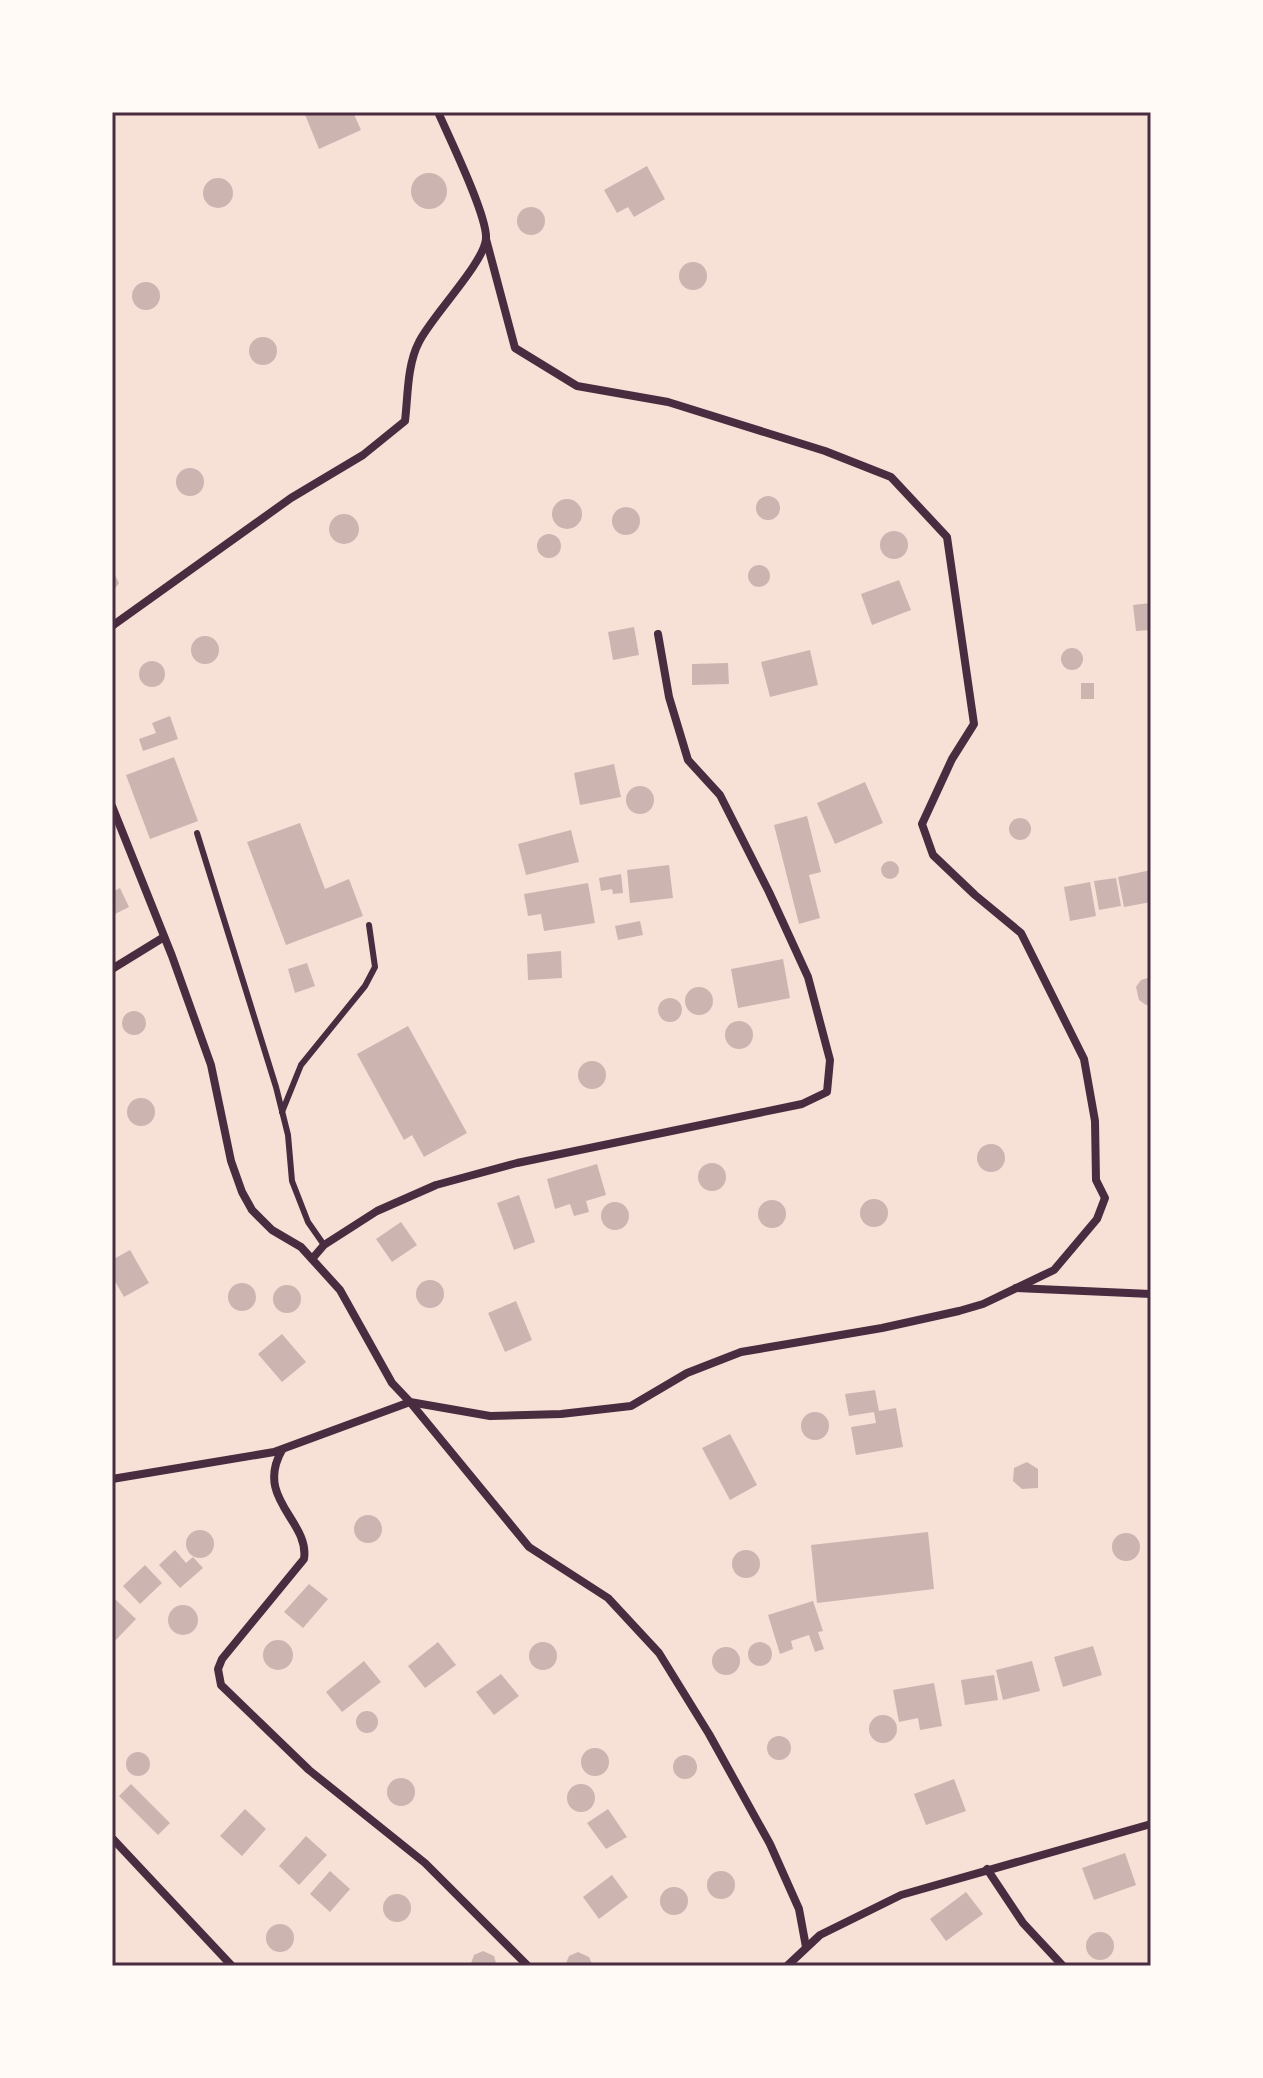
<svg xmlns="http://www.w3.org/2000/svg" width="1263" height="2078" viewBox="0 0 1263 2078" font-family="'Work Sans',sans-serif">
	<rect width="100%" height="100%" fill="#f7e1d7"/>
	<g fill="#ccb4b1">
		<path d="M 304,112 L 353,112 L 361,130 L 319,149 Z"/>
		<path d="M 647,166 L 665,199 L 634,217 L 628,207 L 617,213 L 604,190 Z"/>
		<circle cx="429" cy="191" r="18"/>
		<circle cx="218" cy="193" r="15"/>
		<circle cx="531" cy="221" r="14"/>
		<circle cx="693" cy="276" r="14"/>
		<circle cx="146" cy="296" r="14"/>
		<circle cx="263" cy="351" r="14"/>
		<circle cx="190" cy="482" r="14"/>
		<circle cx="768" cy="508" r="12"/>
		<circle cx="567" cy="514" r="15"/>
		<circle cx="626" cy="521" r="14"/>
		<circle cx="344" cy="529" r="15"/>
		<circle cx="894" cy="545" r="14"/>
		<circle cx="549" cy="546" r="12"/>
		<circle cx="759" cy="576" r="11"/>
		<path d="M 112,569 L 119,583 L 112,593 Z"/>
		<path d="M 899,580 L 911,610 L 872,625 L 861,594 Z"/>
		<path d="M 1151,603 L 1151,630 L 1136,631 L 1133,605 Z"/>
		<path d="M 634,627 L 639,655 L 613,660 L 608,632 Z"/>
		<circle cx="205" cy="650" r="14"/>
		<circle cx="1072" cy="659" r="11"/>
		<path d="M 810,650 L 818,685 L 770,697 L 761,662 Z"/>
		<circle cx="152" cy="674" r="13"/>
		<path d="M 728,663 L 729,684 L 692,685 L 692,664 Z"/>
		<rect x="1081" y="683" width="13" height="16"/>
		<path d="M 170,716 L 178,739 L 143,751 L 139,739 L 156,733 L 152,723 Z"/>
		<path d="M 174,757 L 198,821 L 150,839 L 126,775 Z"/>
		<path d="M 614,764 L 621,797 L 580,805 L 574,773 Z"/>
		<path d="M 865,782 L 883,823 L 835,844 L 817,803 Z"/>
		<circle cx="640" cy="800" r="14"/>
		<path d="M 807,816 L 821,872 L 809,875 L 820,918 L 799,924 L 774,825 Z"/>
		<circle cx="1020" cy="829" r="11"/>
		<path d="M 300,823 L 325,889 L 349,879 L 363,916 L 286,945 L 247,842 Z"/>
		<path d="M 571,830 L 579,862 L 526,875 L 518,844 Z"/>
		<circle cx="890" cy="870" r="9"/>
		<path d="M 669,865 L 673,898 L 630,903 L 627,870 Z"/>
		<path d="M 1151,870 L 1151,902 L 1124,907 L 1118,877 Z"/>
		<path d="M 621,874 L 623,893 L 613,894 L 612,889 L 601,891 L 599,878 Z"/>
		<path d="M 1116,878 L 1121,906 L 1099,910 L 1094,881 Z"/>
		<path d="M 1090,882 L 1096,916 L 1070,921 L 1064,887 Z"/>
		<path d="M 588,883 L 595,923 L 544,931 L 541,914 L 528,916 L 524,894 Z"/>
		<path d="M 120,888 L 129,907 L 113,915 L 112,892 Z"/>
		<path d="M 640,921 L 643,935 L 618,940 L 615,926 Z"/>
		<path d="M 561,951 L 562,978 L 528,980 L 527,954 Z"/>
		<path d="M 783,959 L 790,998 L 738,1008 L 731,969 Z"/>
		<path d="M 307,963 L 315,986 L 295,993 L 288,969 Z"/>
		<path d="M 1151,977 L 1151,1005 L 1146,1005 L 1139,1000 L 1136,987 L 1141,980 Z"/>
		<circle cx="699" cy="1001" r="14"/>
		<circle cx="670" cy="1010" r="12"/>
		<circle cx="134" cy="1023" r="12"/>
		<circle cx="739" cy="1035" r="14"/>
		<path d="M 408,1026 L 467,1133 L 424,1157 L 412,1135 L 404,1140 L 357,1054 Z"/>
		<circle cx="592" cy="1075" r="14"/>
		<circle cx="141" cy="1112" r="14"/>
		<circle cx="991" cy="1158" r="14"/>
		<circle cx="712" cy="1177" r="14"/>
		<path d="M 597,1164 L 606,1195 L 586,1201 L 589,1212 L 574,1216 L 570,1204 L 555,1209 L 547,1179 Z"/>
		<path d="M 519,1195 L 535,1242 L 514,1250 L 497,1203 Z"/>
		<circle cx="874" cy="1213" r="14"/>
		<circle cx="772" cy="1214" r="14"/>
		<circle cx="615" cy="1216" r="14"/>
		<path d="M 401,1222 L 417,1245 L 392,1262 L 376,1239 Z"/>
		<path d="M 130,1250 L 149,1283 L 124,1297 L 112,1276 L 112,1260 Z"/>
		<circle cx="430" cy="1294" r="14"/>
		<circle cx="242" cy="1297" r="14"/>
		<circle cx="287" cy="1299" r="14"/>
		<path d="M 516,1301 L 532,1340 L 505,1352 L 488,1313 Z"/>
		<path d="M 282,1334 L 306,1362 L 282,1382 L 258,1354 Z"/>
		<path d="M 875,1390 L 879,1411 L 896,1408 L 903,1447 L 856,1455 L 851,1427 L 876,1423 L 874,1412 L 849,1416 L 845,1394 Z"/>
		<circle cx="815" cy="1426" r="14"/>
		<path d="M 730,1434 L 757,1485 L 730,1500 L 702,1448 Z"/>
		<path d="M 1027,1462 L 1038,1469 L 1038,1488 L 1022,1489 L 1013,1481 L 1014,1468 Z"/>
		<circle cx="368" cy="1529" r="14"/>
		<circle cx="200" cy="1544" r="14"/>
		<path d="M 928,1532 L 934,1589 L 817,1603 L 811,1545 Z"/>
		<circle cx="1126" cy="1547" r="14"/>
		<path d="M 175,1550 L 186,1563 L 193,1557 L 203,1568 L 180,1588 L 159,1565 Z"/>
		<circle cx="746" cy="1564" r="14"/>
		<path d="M 145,1565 L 162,1583 L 140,1604 L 123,1586 Z"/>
		<path d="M 309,1584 L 328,1599 L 303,1628 L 284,1612 Z"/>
		<path d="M 115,1599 L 136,1619 L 112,1644 L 112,1601 Z"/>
		<path d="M 813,1601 L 823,1631 L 818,1632 L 824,1649 L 815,1652 L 809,1635 L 791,1641 L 793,1649 L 780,1654 L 768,1615 Z"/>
		<circle cx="183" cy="1620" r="15"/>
		<circle cx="278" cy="1655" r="15"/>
		<circle cx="760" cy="1654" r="12"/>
		<path d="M 438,1642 L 456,1665 L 425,1688 L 408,1666 Z"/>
		<circle cx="543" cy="1656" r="14"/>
		<path d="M 1093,1646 L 1102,1675 L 1063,1687 L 1054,1657 Z"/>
		<circle cx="726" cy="1661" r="14"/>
		<path d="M 364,1661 L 381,1682 L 342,1712 L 326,1692 Z"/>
		<path d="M 1032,1661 L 1040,1691 L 1003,1700 L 996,1670 Z"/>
		<path d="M 501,1674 L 519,1696 L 494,1715 L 476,1692 Z"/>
		<path d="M 994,1675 L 998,1700 L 965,1705 L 961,1680 Z"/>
		<path d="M 934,1683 L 942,1726 L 920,1730 L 918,1718 L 899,1722 L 893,1690 Z"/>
		<circle cx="367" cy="1722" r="11"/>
		<circle cx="883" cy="1729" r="14"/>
		<circle cx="779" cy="1748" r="12"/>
		<circle cx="595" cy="1762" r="14"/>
		<circle cx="138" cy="1764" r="12"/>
		<circle cx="685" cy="1767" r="12"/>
		<circle cx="401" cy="1792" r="14"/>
		<path d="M 954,1779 L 966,1811 L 926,1825 L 914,1794 Z"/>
		<path d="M 131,1784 L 170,1823 L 158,1835 L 119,1796 Z"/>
		<circle cx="581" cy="1798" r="14"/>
		<path d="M 245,1809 L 266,1829 L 242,1856 L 220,1836 Z"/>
		<path d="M 608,1809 L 627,1837 L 606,1849 L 587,1823 Z"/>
		<path d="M 306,1836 L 327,1855 L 299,1885 L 279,1866 Z"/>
		<path d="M 1125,1853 L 1136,1885 L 1094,1900 L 1082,1868 Z"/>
		<path d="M 330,1871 L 350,1889 L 330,1912 L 310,1894 Z"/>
		<circle cx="721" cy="1885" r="14"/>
		<path d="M 612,1875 L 628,1897 L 599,1919 L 583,1897 Z"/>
		<circle cx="674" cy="1901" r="14"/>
		<path d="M 966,1892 L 983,1914 L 946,1941 L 930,1919 Z"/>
		<circle cx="397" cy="1908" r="14"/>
		<circle cx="280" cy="1938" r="14"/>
		<circle cx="1100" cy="1946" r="14"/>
		<path d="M 483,1951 L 494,1956 L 497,1966 L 470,1966 L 474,1955 Z"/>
		<path d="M 578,1952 L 589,1957 L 593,1966 L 565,1966 L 569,1956 Z"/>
	</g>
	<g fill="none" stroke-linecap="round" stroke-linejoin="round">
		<g stroke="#4a2c40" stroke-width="6">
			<path d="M 197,833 L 276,1087 L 288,1135 L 292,1181 L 308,1222 L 324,1245"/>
			<path d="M 282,1112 L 301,1065 L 365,986 L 375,967 L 369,925"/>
		</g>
		<g stroke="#4a2c40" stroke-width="8">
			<path d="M 112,626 L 291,498 L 363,455 L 405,421 C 408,396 407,365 419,342 C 431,317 484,263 486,239 C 488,217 449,137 438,112"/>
			<path d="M 112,806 L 172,956 L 211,1065 L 231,1161 L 242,1192 L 252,1210 L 272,1230 L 301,1247 L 340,1290 L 392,1383 L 410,1402 L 490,1416 L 561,1414 L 631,1406 L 687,1373 L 741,1352 L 882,1328 L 959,1311 L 983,1304 L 1054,1270 L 1097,1219 L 1105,1198 L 1096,1180 L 1095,1121 L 1084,1059 L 1021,933 L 975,895 L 933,855 L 922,824 L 952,759 L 974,724 L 947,537 L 891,477 L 825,451 L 668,402 L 577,386 L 515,348 L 486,239"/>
			<path d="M 112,969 L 164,937"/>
			<path d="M 312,1259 L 324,1245 L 377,1211 L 436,1185 L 517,1163 L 802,1104 L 827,1092 L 830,1060 L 808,977 L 769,892 L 720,795 L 688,760 L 669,697 L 658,634"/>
			<path d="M 1016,1288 L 1151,1294"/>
			<path d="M 282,1450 C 254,1499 310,1521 304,1559 L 222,1659 L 218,1669 L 221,1685 L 309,1770 L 425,1863 L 528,1966"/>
			<path d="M 112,1479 L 274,1452 L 410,1402 L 529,1547 L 608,1598 L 659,1653 L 709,1734 L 770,1844 L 799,1909 L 806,1947"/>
			<path d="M 112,1838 L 232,1966"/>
			<path d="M 987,1869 L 1023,1923 L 1063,1966"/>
			<path d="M 787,1966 L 820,1935 L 901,1895 L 1151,1824"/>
		</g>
	</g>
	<rect width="1263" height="2078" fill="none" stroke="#fffaf5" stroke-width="228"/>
	<rect x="114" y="114" width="1035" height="1850" fill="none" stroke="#4a2c40" stroke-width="3"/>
</svg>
